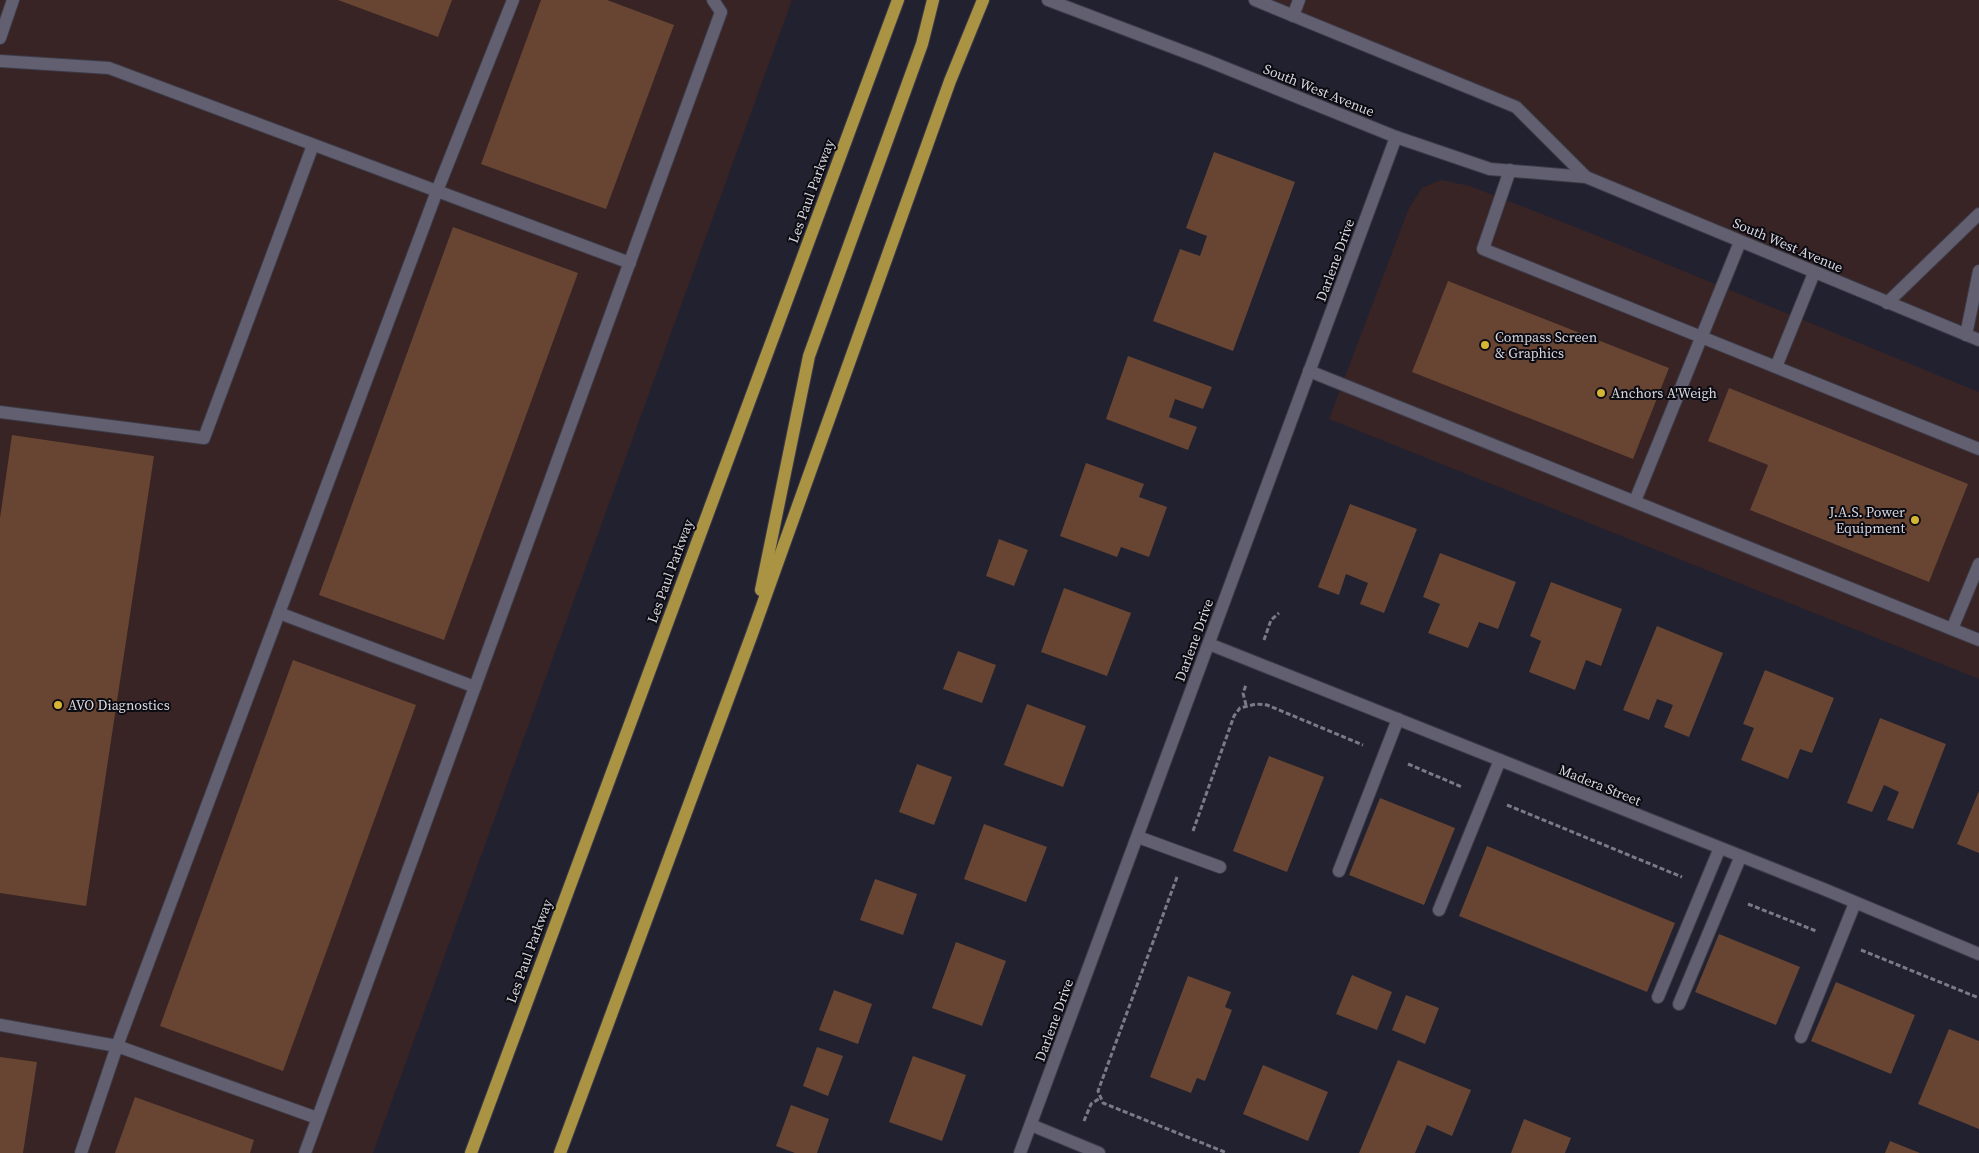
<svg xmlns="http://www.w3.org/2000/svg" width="1979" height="1153" viewBox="0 0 1979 1153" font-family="'Source Serif 4',serif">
	<rect width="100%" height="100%" fill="#22212f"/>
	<g fill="#382425">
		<path d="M 1265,0 L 1979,0 L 1979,335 L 1587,173 L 1523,105 Z"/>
		<path d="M 1441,180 L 1470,186 L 1598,236 L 1979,392 L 1979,679 L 1329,419 L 1409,208 L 1422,188 Z"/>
	</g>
	<path fill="#382424" d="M 0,0 L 792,0 L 373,1153 L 0,1153 Z"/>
	<g fill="#674532">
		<path d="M 338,0 L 452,0 L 438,37 Z"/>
		<path d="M 541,0 L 607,0 L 674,25 L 606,209 L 481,164 Z"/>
		<path d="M 1214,152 L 1295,182 L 1233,351 L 1153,321 L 1180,249 L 1200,256 L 1207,236 L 1186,228 Z"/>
		<path d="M 453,227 L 578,273 L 444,640 L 319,595 Z"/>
		<path d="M 1448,281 L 1669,368 L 1633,459 L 1412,372 Z"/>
		<path d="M 1128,356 L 1212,387 L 1203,409 L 1175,399 L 1169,417 L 1197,427 L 1188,450 L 1106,419 Z"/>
		<path d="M 1729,388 L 1968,484 L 1929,582 L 1750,510 L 1768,465 L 1708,441 Z"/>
		<path d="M 12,435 L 154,456 L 86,906 L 0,893 L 0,518 Z"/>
		<path d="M 1086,463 L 1144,484 L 1139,497 L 1167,507 L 1149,557 L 1121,547 L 1117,557 L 1060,536 Z"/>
		<path d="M 1350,504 L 1417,529 L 1384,613 L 1360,604 L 1368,583 L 1346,574 L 1339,595 L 1318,587 Z"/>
		<path d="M 999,539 L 1028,550 L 1014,586 L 986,576 Z"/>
		<path d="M 1440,553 L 1516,582 L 1498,629 L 1479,622 L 1468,648 L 1428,633 L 1440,604 L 1423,597 Z"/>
		<path d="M 1551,582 L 1622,609 L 1601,666 L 1586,660 L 1575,690 L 1529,672 L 1541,641 L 1530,636 Z"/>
		<path d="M 1064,588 L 1131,613 L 1107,676 L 1041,652 Z"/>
		<path d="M 1657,626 L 1723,653 L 1689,737 L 1664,727 L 1673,705 L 1657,699 L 1649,720 L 1623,710 Z"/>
		<path d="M 958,651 L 996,665 L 982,703 L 943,689 Z"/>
		<path d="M 293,660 L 416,705 L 283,1071 L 160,1026 Z"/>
		<path d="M 1765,670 L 1834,698 L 1812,753 L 1800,749 L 1788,779 L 1741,760 L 1754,728 L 1743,724 Z"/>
		<path d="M 1027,704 L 1086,726 L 1063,787 L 1004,765 Z"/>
		<path d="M 1880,718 L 1946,744 L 1913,829 L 1887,820 L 1899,792 L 1884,785 L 1872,812 L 1847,803 Z"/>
		<path d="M 1269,756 L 1324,777 L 1287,872 L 1233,851 Z"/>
		<path d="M 917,764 L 952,777 L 934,825 L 899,812 Z"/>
		<path d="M 1979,791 L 1979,853 L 1957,844 Z"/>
		<path d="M 1380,798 L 1455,828 L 1424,905 L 1349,875 Z"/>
		<path d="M 984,824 L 1047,847 L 1026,902 L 964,879 Z"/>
		<path d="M 1487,846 L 1675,923 L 1647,992 L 1459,916 Z"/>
		<path d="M 875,879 L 917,894 L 903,935 L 860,920 Z"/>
		<path d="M 1719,934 L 1800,967 L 1776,1025 L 1695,992 Z"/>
		<path d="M 956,942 L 1006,961 L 982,1026 L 932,1008 Z"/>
		<path d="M 1352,975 L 1392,992 L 1377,1030 L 1336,1014 Z"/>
		<path d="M 1188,976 L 1231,992 L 1225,1007 L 1232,1010 L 1205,1081 L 1197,1078 L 1191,1093 L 1150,1077 Z"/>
		<path d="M 1836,982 L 1915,1015 L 1891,1074 L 1811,1041 Z"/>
		<path d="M 834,990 L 872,1004 L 858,1044 L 819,1030 Z"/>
		<path d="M 1406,995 L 1439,1008 L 1425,1044 L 1392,1030 Z"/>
		<path d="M 1949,1029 L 1979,1041 L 1979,1129 L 1918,1104 Z"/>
		<path d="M 817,1047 L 843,1056 L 828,1096 L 803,1086 Z"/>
		<path d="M 913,1056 L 966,1075 L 942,1141 L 889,1122 Z"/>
		<path d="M 0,1057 L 37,1062 L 23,1153 L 0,1153 Z"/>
		<path d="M 1398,1060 L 1471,1090 L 1452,1136 L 1427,1125 L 1415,1153 L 1359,1153 Z"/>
		<path d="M 1263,1065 L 1328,1092 L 1308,1141 L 1243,1114 Z"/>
		<path d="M 135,1097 L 254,1140 L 250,1153 L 115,1153 Z"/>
		<path d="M 791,1105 L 829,1119 L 817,1153 L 795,1153 L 776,1146 Z"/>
		<path d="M 1524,1119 L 1571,1138 L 1565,1153 L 1511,1153 Z"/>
		<path d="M 1890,1141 L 1920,1153 L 1885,1153 Z"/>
	</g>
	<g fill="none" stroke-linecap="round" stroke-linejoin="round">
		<defs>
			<g id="minor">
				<path d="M 513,0 L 437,191 L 630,263"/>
				<path d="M 1048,0 L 1206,60 L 1396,137 L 1490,169 L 1586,177 L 1979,340"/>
				<path d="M 1255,0 L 1516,107 L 1586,177"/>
				<path d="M 1293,16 L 1299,0"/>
				<path d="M 0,38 L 13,0"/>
				<path d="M 0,61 L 109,68 L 437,191 L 117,1046 L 0,1025"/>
				<path d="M 1510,170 L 1483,249 L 1979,449"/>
				<path d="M 1887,303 L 1979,214"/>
				<path d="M 1966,335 L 1979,271"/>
				<path d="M 1776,367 L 1814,273"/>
				<path d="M 1309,371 L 1979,640"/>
				<path d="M 0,412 L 204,438 L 313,145"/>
				<path d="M 1635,501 L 1740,242"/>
				<path d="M 279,613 L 475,687"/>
				<path d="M 1952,629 L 1979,564"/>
				<path d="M 1209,644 L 1826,890 L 1979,954"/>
				<path d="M 1138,837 L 1220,867"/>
				<path d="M 1339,871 L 1398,719"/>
				<path d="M 1439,910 L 1500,760"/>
				<path d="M 1658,997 L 1719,850"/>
				<path d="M 1679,1004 L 1740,858"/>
				<path d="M 1801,1037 L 1855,903"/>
				<path d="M 1031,1125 L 1099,1153"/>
				<path d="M 81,1153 L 117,1046 L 317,1118"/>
				<path d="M 305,1153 L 721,12 L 713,0"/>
				<path d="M 1020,1153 L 1396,137"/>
			</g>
			<g id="major">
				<path d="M 761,590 L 809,356 L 922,44 L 933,0"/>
				<path d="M 471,1153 L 898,0"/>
				<path d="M 560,1153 L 752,634 L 950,81 L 983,0"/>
			</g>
		</defs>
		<use href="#minor" stroke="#3d3b47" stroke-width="14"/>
		<use href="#major" stroke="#3d3b47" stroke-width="14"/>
		<g stroke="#7b7a85" stroke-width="3" stroke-dasharray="5 2.5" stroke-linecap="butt">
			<path d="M 1264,640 L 1271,620 L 1279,613"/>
			<path d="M 1246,705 L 1243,693 L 1246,685"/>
			<path d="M 1408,764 L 1462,787"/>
			<path d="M 1507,805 L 1682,877"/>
			<path d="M 1193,831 L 1234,716 L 1240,708 L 1256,704 L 1267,705 L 1363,745"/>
			<path d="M 1177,877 L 1098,1091 L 1103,1103 L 1227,1153"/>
			<path d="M 1748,904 L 1816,931"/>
			<path d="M 1861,950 L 1979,998"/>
			<path d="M 1084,1121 L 1091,1104 L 1100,1098"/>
		</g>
		<use href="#minor" stroke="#615f70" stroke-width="12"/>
		<use href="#major" stroke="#aa9443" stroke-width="12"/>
	</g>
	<g fill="#d6b534" stroke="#0c0b11" stroke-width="2">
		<circle cx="1485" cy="345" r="5"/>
		<circle cx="1601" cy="393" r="5"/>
		<circle cx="1915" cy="520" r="5"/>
		<circle cx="58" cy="705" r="5"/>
	</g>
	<g text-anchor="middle" stroke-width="4" stroke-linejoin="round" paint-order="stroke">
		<g font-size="14" fill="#d7d6df" stroke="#0c0b11">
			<text transform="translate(1319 90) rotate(22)" y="5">South West Avenue</text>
			<text transform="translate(811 191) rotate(-70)" y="5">Les Paul Parkway</text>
			<text transform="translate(1788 245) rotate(23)" y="5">South West Avenue</text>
			<text transform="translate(1335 260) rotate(-70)" y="5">Darlene Drive</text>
			<text transform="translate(670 571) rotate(-70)" y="5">Les Paul Parkway</text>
			<text transform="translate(1194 640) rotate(-70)" y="5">Darlene Drive</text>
			<text transform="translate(1600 785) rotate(22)" y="5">Madera Street</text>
			<text transform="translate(529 951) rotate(-70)" y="5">Les Paul Parkway</text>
			<text transform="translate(1054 1020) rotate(-70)" y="5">Darlene Drive</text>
		</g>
		<g font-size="14" fill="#d7d6df" stroke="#0c0b11" text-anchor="start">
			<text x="1495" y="342">Compass Screen<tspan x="1495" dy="16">&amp; Graphics</tspan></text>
			<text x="1611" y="398">Anchors A'Weigh</text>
			<text x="1905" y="517" text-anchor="end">J.A.S. Power<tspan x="1905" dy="16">Equipment</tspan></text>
			<text x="68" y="710">AVO Diagnostics</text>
		</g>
	</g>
</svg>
